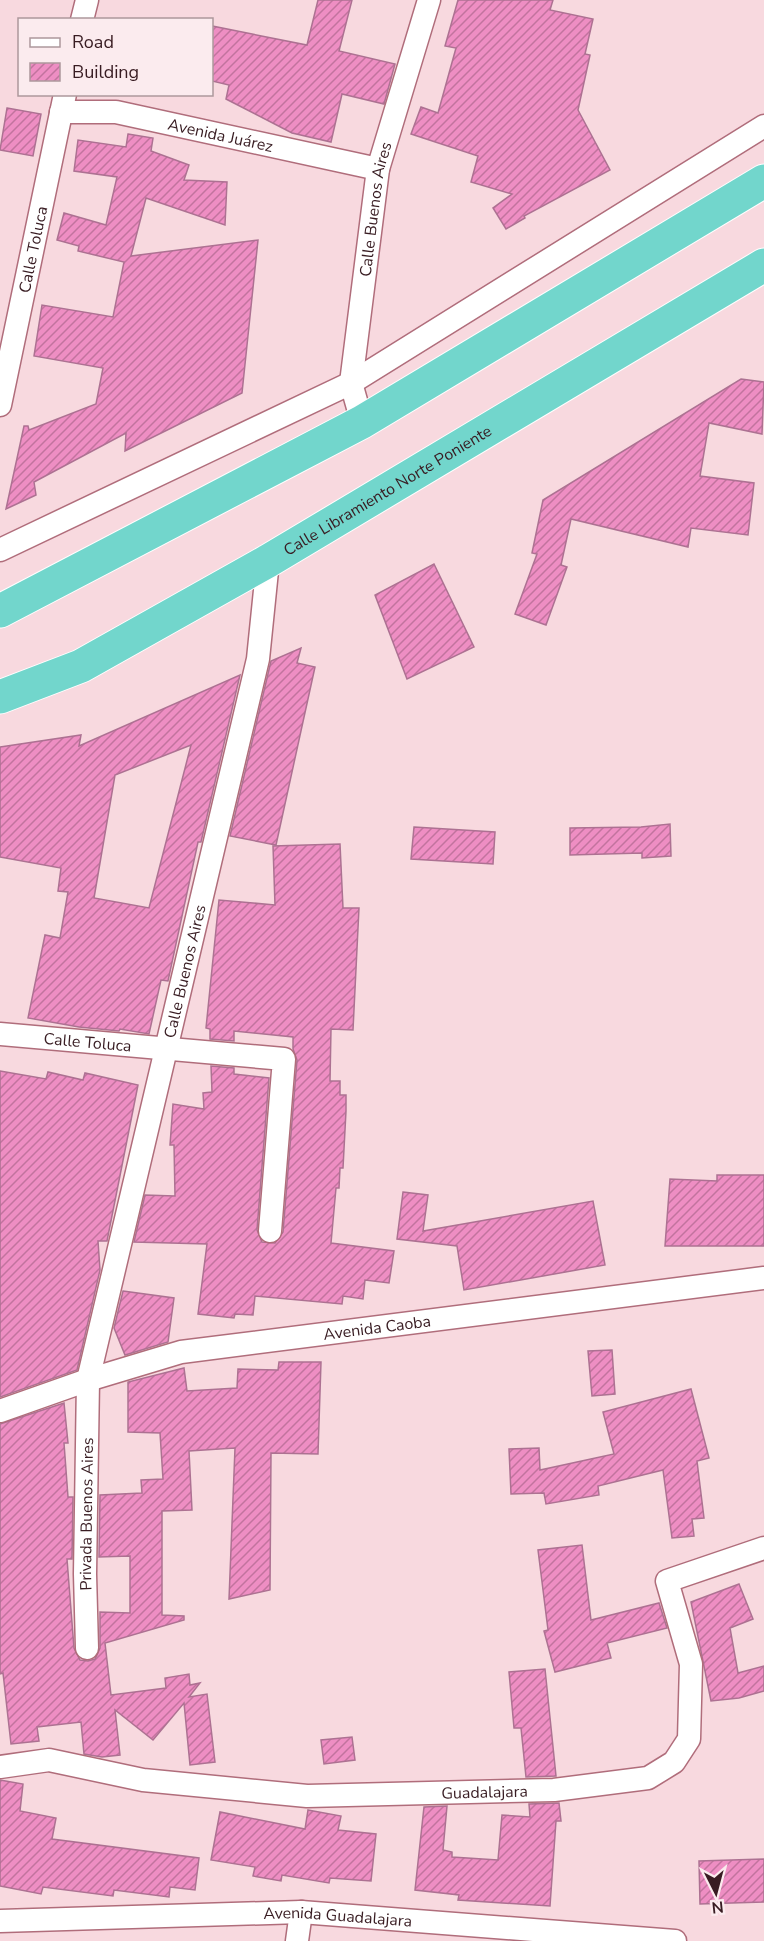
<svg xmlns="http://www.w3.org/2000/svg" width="764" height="1941" viewBox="0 0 764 1941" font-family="'Nunito Sans',sans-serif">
	<defs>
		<pattern id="building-hatch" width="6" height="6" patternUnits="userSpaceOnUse" patternTransform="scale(1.5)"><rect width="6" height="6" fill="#ee8ec3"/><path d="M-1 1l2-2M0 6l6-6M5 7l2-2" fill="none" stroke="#c2739e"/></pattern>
	</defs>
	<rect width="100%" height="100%" fill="#f8d9df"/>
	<g fill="url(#building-hatch)" stroke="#ad7192" stroke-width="1.5" fill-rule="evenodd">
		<path d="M 318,0 L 352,0 L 339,51 L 395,64 L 384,104 L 342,94 L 331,142 L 292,133 L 226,99 L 229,85 L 212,81 L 212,26 L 307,45 Z"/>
		<path d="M 458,0 L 553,0 L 550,10 L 593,19 L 585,54 L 590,55 L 578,110 L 610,170 L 524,216 L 525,218 L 506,229 L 493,208 L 512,194 L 471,182 L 478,156 L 411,134 L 421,107 L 438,113 L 456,48 L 445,46 Z"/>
		<path d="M 7,108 L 41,114 L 33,156 L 0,150 Z"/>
		<path d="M 128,134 L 153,138 L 151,151 L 189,165 L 184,180 L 227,182 L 225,225 L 146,198 L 131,256 L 258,240 L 242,393 L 125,451 L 126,433 L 34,482 L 36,495 L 6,509 L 24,426 L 28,426 L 29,430 L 96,404 L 103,368 L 34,356 L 42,305 L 113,317 L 124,262 L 78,251 L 79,246 L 57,240 L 64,213 L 106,225 L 117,177 L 74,171 L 78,140 L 126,147 Z"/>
		<path d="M 741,379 L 764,382 L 762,434 L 709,423 L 700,476 L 754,483 L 748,535 L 691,528 L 688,547 L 571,519 L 561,565 L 567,567 L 546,625 L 515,614 L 537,554 L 532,553 L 543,500 Z"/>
		<path d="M 434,564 L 474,647 L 407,679 L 375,595 Z"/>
		<path d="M 301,648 L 297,663 L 315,667 L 276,845 L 230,836 L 271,661 Z"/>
		<path d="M 240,675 L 201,842 L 198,842 L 168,981 L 161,980 L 149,1034 L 120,1029 L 119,1031 L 79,1027 L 28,1018 L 45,935 L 60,938 L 68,892 L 58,891 L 61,868 L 0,857 L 0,747 L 81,735 L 79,746 ZM 191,745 L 149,908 L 94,898 L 115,775 Z"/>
		<path d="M 670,824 L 671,856 L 642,858 L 642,853 L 570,855 L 570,828 L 641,827 Z"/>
		<path d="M 414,827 L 495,832 L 493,864 L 411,859 Z"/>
		<path d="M 340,844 L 343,908 L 359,908 L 353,1030 L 331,1029 L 330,1081 L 340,1081 L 340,1095 L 346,1095 L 346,1111 L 343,1168 L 340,1168 L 339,1188 L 336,1188 L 331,1243 L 394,1251 L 389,1283 L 365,1280 L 363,1299 L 343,1296 L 342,1304 L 255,1296 L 253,1315 L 235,1314 L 234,1318 L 198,1314 L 207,1244 L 134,1242 L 145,1195 L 175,1196 L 174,1145 L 170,1145 L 173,1104 L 204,1109 L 203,1093 L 212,1092 L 211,1066 L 234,1068 L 234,1074 L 269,1078 L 257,1230 L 262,1242 L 275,1243 L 283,1232 L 297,1060 L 293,1049 L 293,1037 L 234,1031 L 234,1041 L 210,1039 L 210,1029 L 206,1028 L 219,900 L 275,905 L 273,846 Z"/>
		<path d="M 0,1071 L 46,1079 L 48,1072 L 83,1080 L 85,1073 L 138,1085 L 107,1241 L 98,1241 L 100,1270 L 77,1370 L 0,1397 Z"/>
		<path d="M 717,1175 L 764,1175 L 764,1246 L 665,1246 L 670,1179 L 717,1181 Z"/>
		<path d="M 403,1192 L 428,1195 L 423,1231 L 593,1201 L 605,1265 L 464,1290 L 457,1246 L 397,1239 Z"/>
		<path d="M 123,1291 L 174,1298 L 168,1342 L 125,1355 L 114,1328 Z"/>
		<path d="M 612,1350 L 615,1394 L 592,1396 L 588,1351 Z"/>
		<path d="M 279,1362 L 321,1362 L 318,1454 L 271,1453 L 270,1590 L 229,1599 L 235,1448 L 189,1451 L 192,1510 L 162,1511 L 162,1615 L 184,1616 L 184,1620 L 105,1643 L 111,1695 L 166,1688 L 165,1678 L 189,1674 L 190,1685 L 200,1683 L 189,1697 L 207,1694 L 215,1762 L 190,1765 L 184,1703 L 153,1740 L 115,1710 L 120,1755 L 102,1757 L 84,1754 L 81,1722 L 37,1727 L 39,1741 L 11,1744 L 3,1673 L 0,1674 L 0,1424 L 64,1403 L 68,1443 L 64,1443 L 68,1497 L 73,1497 L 72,1559 L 67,1559 L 74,1648 L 80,1660 L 88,1661 L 95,1659 L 100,1648 L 100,1612 L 130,1613 L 130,1556 L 99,1557 L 100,1495 L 142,1493 L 141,1480 L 163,1479 L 160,1433 L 128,1432 L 128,1382 L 184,1368 L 187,1391 L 237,1388 L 238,1369 L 278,1370 Z"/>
		<path d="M 691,1389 L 709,1458 L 697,1461 L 704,1518 L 692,1519 L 694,1536 L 672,1538 L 663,1470 L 598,1486 L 599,1495 L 546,1504 L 544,1493 L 511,1494 L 509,1449 L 539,1448 L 540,1470 L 614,1454 L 603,1412 Z"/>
		<path d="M 582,1545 L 591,1620 L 659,1603 L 667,1628 L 607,1643 L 611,1658 L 555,1672 L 544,1631 L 548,1630 L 538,1550 Z"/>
		<path d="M 739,1584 L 753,1619 L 730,1628 L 738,1673 L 764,1666 L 764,1691 L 739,1698 L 711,1701 L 691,1602 Z"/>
		<path d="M 545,1669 L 556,1776 L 526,1777 L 521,1728 L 514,1728 L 509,1672 Z"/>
		<path d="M 352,1737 L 355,1760 L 324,1764 L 321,1740 Z"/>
		<path d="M 0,1780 L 23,1784 L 20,1811 L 56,1818 L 52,1839 L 199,1858 L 195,1890 L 170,1887 L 169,1897 L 114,1890 L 113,1896 L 43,1887 L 41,1894 L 0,1886 Z"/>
		<path d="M 559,1803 L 561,1821 L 556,1821 L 550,1906 L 458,1900 L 459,1895 L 415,1890 L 424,1807 L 447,1806 L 443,1850 L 452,1852 L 452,1857 L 498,1860 L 502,1815 L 530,1817 L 529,1804 Z"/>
		<path d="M 308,1810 L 341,1816 L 338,1830 L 376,1834 L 371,1881 L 330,1878 L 329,1883 L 282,1875 L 281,1881 L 253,1876 L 255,1867 L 211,1860 L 220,1812 L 305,1829 Z"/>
		<path d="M 764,1859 L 764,1902 L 700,1904 L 699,1861 Z"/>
	</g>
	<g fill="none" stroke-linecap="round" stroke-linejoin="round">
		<defs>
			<g id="minor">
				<path d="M 82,20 L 87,0"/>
				<path id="s1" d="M 61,112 L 116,112 L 378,169"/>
				<path id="s2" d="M 0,405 L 65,94"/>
				<path id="s3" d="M 362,422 L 351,383 L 378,169 L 429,0"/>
				<path d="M 0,550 L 351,383 L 764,126"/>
				<path id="s4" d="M 0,1034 L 284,1059 L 270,1231"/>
				<path id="s5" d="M 0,1411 L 88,1380 L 181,1352 L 764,1278"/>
				<path id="s6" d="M 87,1648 L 85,1574 L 88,1380 L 258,659 L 268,561"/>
				<path id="s7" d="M 0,1767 L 49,1760 L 143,1780 L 307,1796 L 554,1790 L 648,1778 L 674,1762 L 689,1739 L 691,1664 L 667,1581 L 764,1548"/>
				<path id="s8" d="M 0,1921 L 301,1912 L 675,1941"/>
				<path d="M 297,1941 L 301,1912"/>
			</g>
			<g id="trunk">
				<path d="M 0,611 L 362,422 L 764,181"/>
				<path id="s9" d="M 0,697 L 81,666 L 268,561 L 764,265"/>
			</g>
		</defs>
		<use href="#minor" stroke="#b06d7b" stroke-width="25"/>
		<use href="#trunk" stroke="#fff" stroke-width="35"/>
		<use href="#minor" stroke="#fff" stroke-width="22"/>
		<use href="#trunk" stroke="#72d6cc" stroke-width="33"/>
	</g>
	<g text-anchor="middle" stroke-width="5" stroke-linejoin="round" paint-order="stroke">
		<g font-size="16" fill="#381c22" stroke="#fbebee">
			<text dy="6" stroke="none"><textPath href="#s1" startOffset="162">Avenida Juárez</textPath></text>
			<text dy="6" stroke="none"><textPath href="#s3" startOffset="216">Calle Buenos Aires</textPath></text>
			<text dy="6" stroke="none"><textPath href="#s2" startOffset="159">Calle Toluca</textPath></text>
			<text dy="6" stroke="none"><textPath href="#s9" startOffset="440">Calle Libramiento Norte Poniente</textPath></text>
			<text dy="6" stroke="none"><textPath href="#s6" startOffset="688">Calle Buenos Aires</textPath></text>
			<text dy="6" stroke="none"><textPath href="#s4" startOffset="88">Calle Toluca</textPath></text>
			<text dy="6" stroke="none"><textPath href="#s5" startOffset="388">Avenida Caoba</textPath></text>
			<text dy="6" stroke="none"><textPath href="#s6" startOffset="134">Privada Buenos Aires</textPath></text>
			<text dy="6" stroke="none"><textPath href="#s7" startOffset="488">Guadalajara</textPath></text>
			<text dy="6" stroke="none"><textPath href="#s8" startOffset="338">Avenida Guadalajara</textPath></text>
		</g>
	</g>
	<rect x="18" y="18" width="195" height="78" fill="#fbebee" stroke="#ad989c" stroke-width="1.5"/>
	<rect x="30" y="38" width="30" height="9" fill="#ffffff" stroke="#ad989c" stroke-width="1.5"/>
	<text x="72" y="48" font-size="18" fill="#381c22">Road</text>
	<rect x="30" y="63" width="30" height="18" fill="url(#building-hatch)" stroke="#ad989c" stroke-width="1.5"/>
	<text x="72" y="78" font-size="18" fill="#381c22">Building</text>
	<g transform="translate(716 1893) rotate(174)" stroke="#fbebee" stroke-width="4.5" paint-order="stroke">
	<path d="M0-4.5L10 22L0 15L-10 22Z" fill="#381c22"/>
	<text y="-9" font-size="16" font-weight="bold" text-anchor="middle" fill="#381c22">N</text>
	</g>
</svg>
